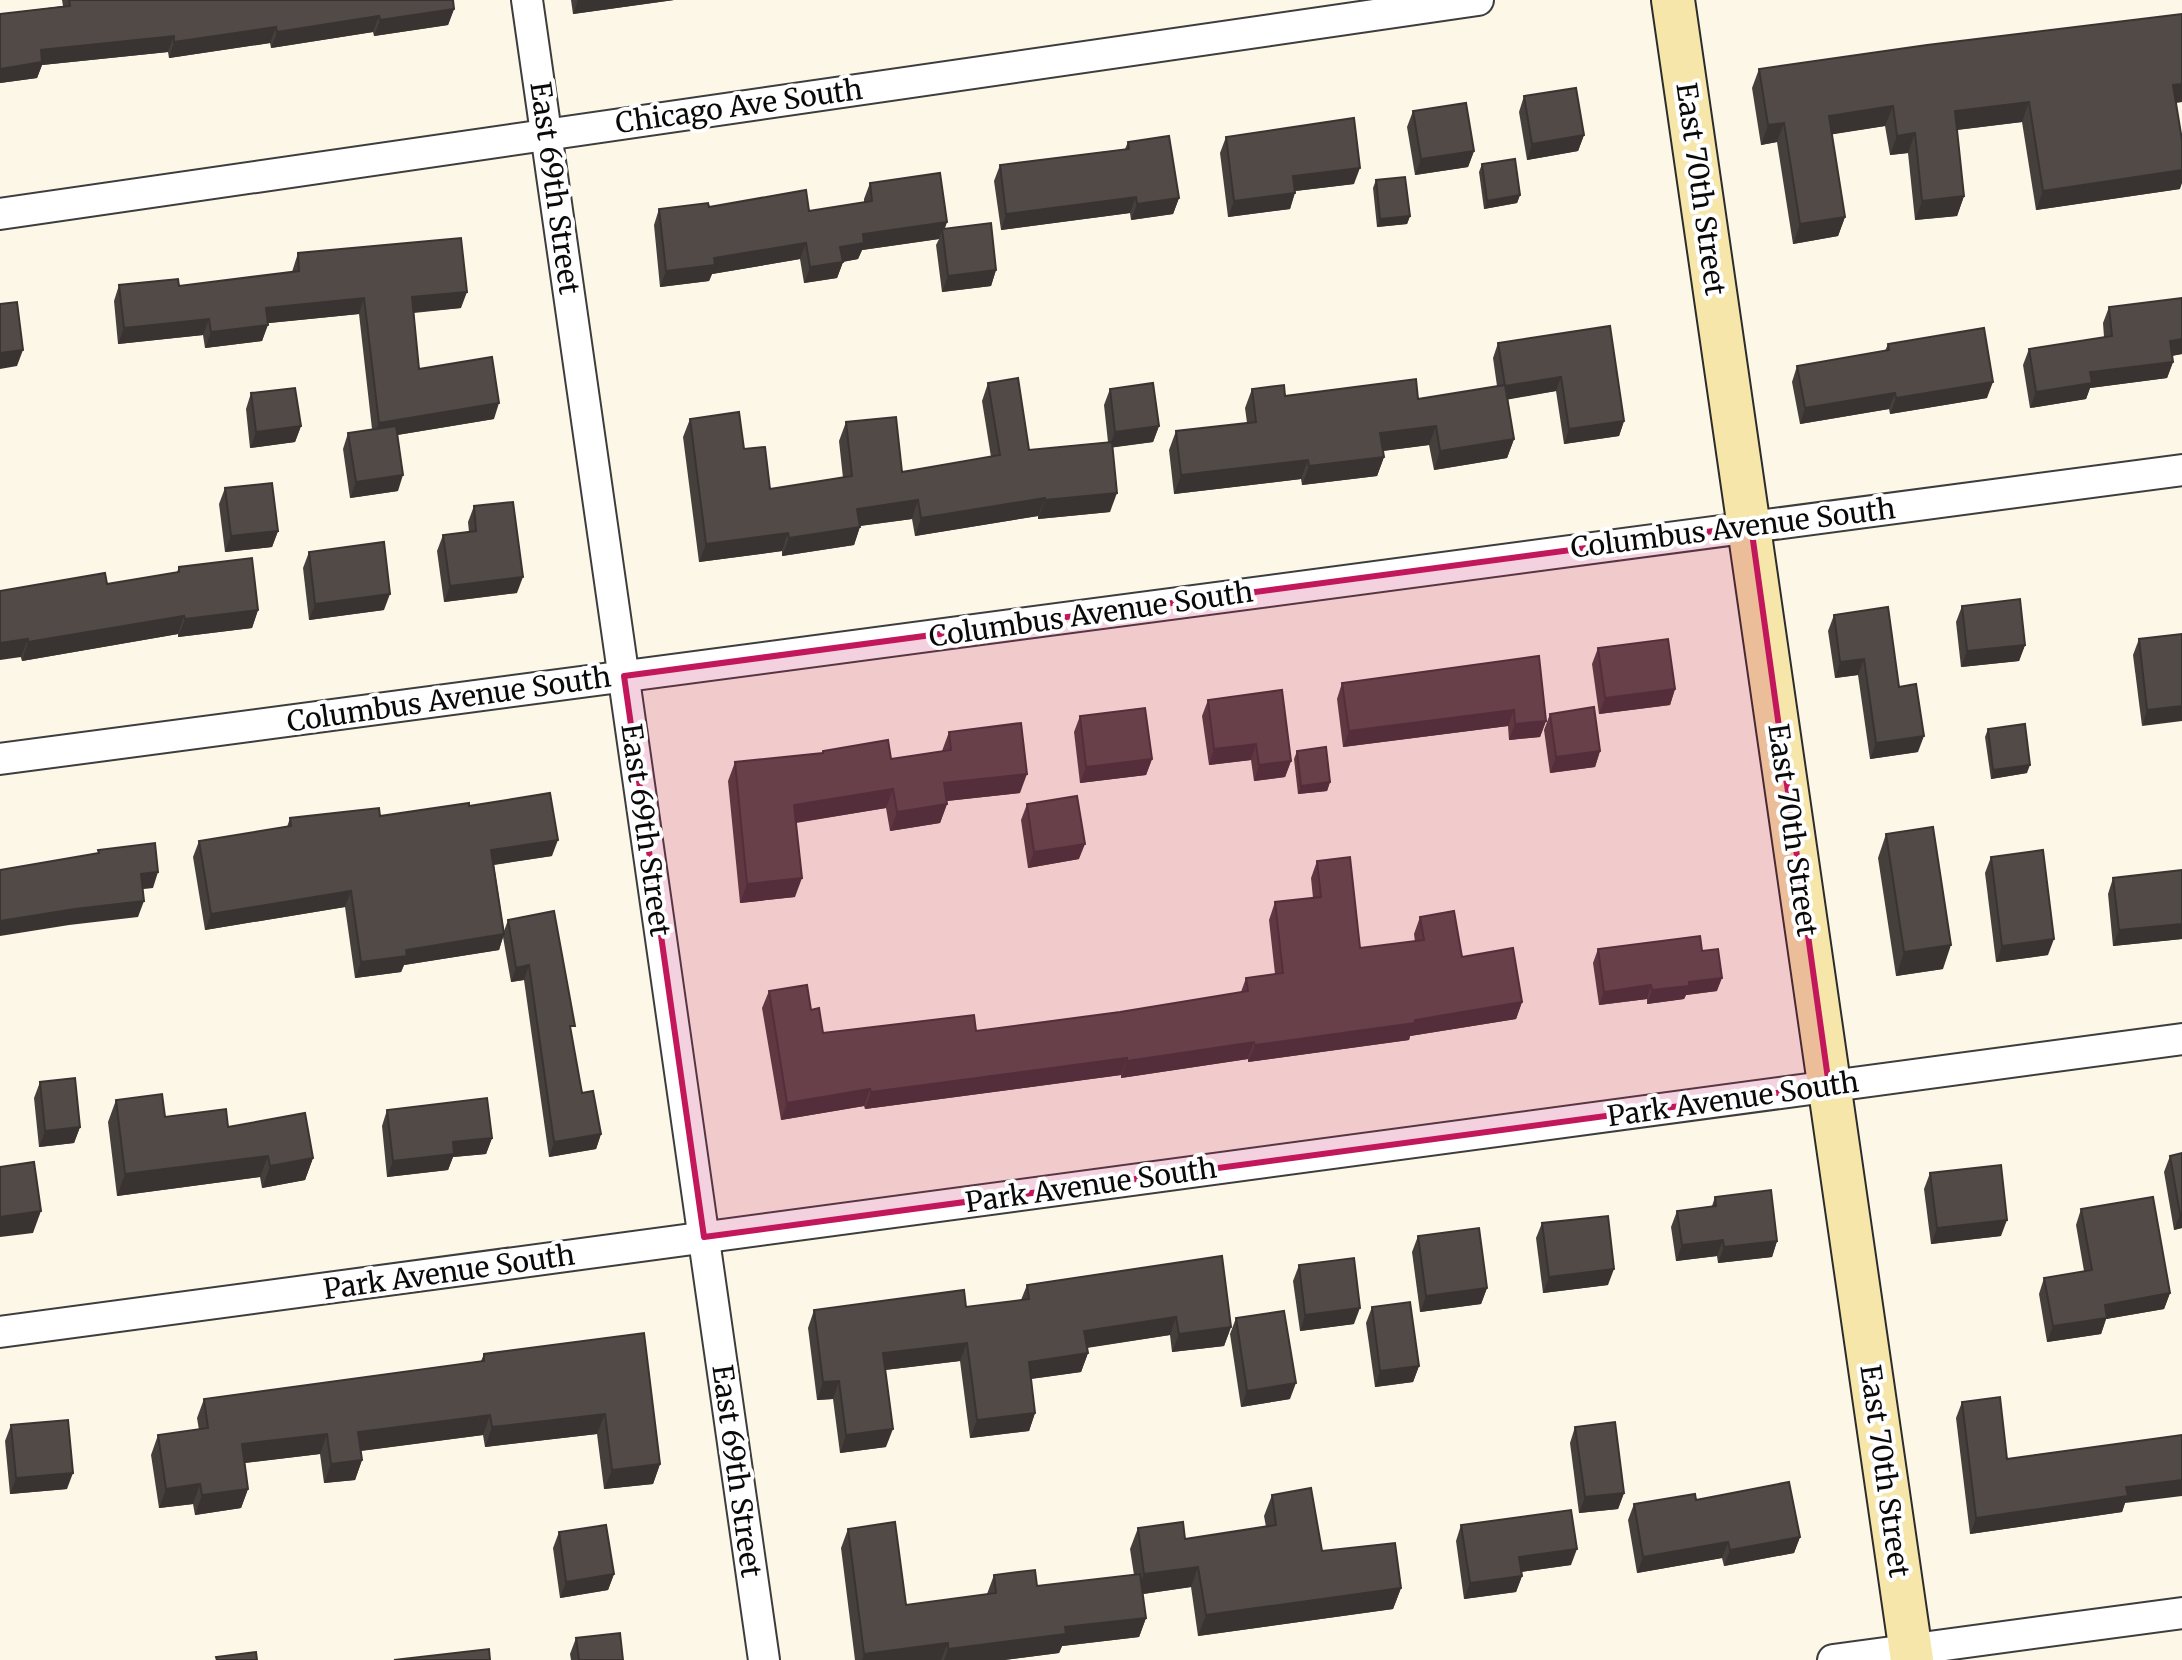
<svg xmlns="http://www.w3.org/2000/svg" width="2182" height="1660" viewBox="0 0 2182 1660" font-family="Merriweather,serif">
	<rect width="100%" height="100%" fill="#fdf7e8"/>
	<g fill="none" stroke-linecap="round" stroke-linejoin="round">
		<defs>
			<g id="street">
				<path d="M 527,0 L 764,1660"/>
				<path d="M 0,214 L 1478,0"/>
				<path d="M 0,759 L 2182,470"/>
				<path d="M 0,1332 L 2182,1039"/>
				<path d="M 1833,1660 L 2182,1613"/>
			</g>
			<path id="secondary" d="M 1673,0 L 1912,1660"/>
		</defs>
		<use href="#street" stroke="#3d3d3d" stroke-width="34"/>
		<use href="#secondary" stroke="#2c2c2c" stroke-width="46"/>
		<use href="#street" stroke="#fff" stroke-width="30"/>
		<use href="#secondary" stroke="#f7e6a9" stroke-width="42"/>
	</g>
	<g fill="#46403d">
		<path d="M 62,0 L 453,0 L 454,9 L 448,25 L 374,36 L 373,32 L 271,48 L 270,43 L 169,58 L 168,52 L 42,65 L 37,78 L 0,83 L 0,14 L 63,6 Z"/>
		<path d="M 571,0 L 674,0 L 573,14 Z"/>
		<path d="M 1759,69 L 2176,103 L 2180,189 L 2036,210 L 2022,122 L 1957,130 L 1964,196 L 1957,216 L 1915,220 L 1908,153 L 1890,155 L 1885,126 L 1832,134 L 1845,217 L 1838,236 L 1793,244 L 1777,142 L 1761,145 L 1752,88 Z"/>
		<path d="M 1524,96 L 1584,135 L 1578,151 L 1527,160 L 1519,112 Z"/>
		<path d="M 1413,111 L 1474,151 L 1468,167 L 1415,175 L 1407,127 Z"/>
		<path d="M 1226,137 L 1354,184 L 1295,191 L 1290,209 L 1228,217 L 1220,153 Z"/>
		<path d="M 1128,142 L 1179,198 L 1173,214 L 1131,220 L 1130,213 L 1001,230 L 994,181 L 1000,165 L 1125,149 Z"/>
		<path d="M 1482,164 L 1520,195 L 1517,203 L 1484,209 L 1479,172 Z"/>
		<path d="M 1376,180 L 1410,216 L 1407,224 L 1377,227 L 1373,188 Z"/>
		<path d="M 870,183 L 947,222 L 944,229 L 996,270 L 991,286 L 942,292 L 936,245 L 939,239 L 862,250 L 858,259 L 843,262 L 837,278 L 804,283 L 800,259 L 712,274 L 709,281 L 660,287 L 654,225 L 659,209 L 709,207 L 809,211 L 864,202 L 864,199 Z"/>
		<path d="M 298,253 L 461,308 L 414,313 L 419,369 L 494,419 L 397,435 L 398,491 L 350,498 L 343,449 L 348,433 L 372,429 L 359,314 L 268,323 L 262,341 L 205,348 L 203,335 L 118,344 L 114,301 L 119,285 L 179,286 L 292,272 Z"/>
		<path d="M 2182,298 L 2182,354 L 2172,356 L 2173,362 L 2167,378 L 2090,388 L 2086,399 L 2030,408 L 2023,365 L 2029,349 L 2104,337 L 2103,323 L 2109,307 Z"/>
		<path d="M 1610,326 L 1624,421 L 1619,436 L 1564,444 L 1556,391 L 1508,399 L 1514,439 L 1507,458 L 1434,470 L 1429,445 L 1383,451 L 1384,457 L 1377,476 L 1302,485 L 1301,479 L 1174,494 L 1169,450 L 1176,431 L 1247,423 L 1245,408 L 1252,389 L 1285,396 L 1418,399 L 1497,386 L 1493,358 L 1498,343 Z"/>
		<path d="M 1888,344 L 1987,398 L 1890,414 L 1889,409 L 1800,424 L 1792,382 L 1797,366 L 1885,351 Z"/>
		<path d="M 988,383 L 1029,450 L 1108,442 L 1104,405 L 1110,389 L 1159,426 L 1153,442 L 1113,447 L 1110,512 L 1038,519 L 1038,516 L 915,536 L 912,519 L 860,526 L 854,545 L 782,556 L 782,551 L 699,562 L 683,437 L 690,419 L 744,449 L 770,489 L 843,478 L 839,441 L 846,422 L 902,472 L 991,457 L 982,401 Z"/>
		<path d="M 251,393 L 301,426 L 295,442 L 250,448 L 246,409 Z"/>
		<path d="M 225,488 L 278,531 L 272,547 L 225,552 L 219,504 Z"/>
		<path d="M 474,506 L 517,593 L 444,602 L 437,551 L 443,535 L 469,532 L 468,522 Z"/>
		<path d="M 309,552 L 384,610 L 309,620 L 303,568 Z"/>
		<path d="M 179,567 L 258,610 L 252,628 L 178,637 L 178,634 L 22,661 L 0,591 L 107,584 L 177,572 Z"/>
		<path d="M 1962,606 L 2025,645 L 2019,661 L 1961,667 L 1956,622 Z"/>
		<path d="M 1834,615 L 1899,687 L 1918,752 L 1870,759 L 1858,675 L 1835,678 L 1828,631 Z"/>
		<path d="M 2182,634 L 2142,726 L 2133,655 L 2139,639 Z"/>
		<path d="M 1598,648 L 1675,689 L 1670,705 L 1599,714 L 1592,664 Z"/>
		<path d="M 1539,656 L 1546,721 L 1540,737 L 1509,740 L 1508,726 L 1343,747 L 1337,699 L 1342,683 Z"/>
		<path d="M 1208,700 L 1291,761 L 1285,777 L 1254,781 L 1251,760 L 1209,765 L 1202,716 Z"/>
		<path d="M 1550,714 L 1600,751 L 1595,767 L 1550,773 L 1544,730 Z"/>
		<path d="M 1080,716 L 1152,759 L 1146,775 L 1080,783 L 1074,732 Z"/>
		<path d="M 1988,729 L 2027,773 L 1991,779 L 1985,737 Z"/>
		<path d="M 949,732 L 1020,793 L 947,801 L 947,804 L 940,823 L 890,831 L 886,808 L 796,823 L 795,897 L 740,903 L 728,781 L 735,762 L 822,753 L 823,751 L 891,759 L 942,751 Z"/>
		<path d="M 1297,751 L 1330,782 L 1327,791 L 1298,794 L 1294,759 Z"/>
		<path d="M 1027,804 L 1079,859 L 1028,868 L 1021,820 Z"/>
		<path d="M 380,816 L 552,856 L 494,865 L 504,931 L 508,920 L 572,1036 L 582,1093 L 601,1134 L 596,1149 L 549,1157 L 524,980 L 511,982 L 503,937 L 499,950 L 404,965 L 401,972 L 355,978 L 345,907 L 205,930 L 193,857 L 199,841 L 287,827 L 290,818 Z"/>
		<path d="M 1886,834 L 1943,969 L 1896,976 L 1878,858 Z"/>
		<path d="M 1991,857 L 2048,955 L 1996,962 L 1985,873 Z"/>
		<path d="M 1317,861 L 1360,948 L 1415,942 L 1414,934 L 1420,917 L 1462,957 L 1522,1002 L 1516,1019 L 1410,1036 L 1409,1040 L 1248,1062 L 1248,1059 L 1121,1078 L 1121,1075 L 865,1109 L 864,1106 L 781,1120 L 762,1008 L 769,991 L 811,1010 L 823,1033 L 976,1031 L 1120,1012 L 1241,992 L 1246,978 L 1275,974 L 1269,920 L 1275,902 L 1313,898 L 1311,878 Z"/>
		<path d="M 2182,870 L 2182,939 L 2113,946 L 2108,894 L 2113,878 Z"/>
		<path d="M 1598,949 L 1702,951 L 1717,991 L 1686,995 L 1684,999 L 1647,1004 L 1647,999 L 1599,1005 L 1593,963 Z"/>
		<path d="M 40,1082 L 80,1127 L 74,1143 L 39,1147 L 34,1098 Z"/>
		<path d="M 116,1100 L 165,1117 L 228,1127 L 313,1158 L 305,1180 L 262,1188 L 260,1177 L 117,1196 L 108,1122 Z"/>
		<path d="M 387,1110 L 492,1138 L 486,1154 L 453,1157 L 448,1170 L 387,1177 L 382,1126 Z"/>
		<path d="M 2182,1153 L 2182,1228 L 2174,1230 L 2164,1172 L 2170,1156 Z"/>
		<path d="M 1930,1173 L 2001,1236 L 1931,1244 L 1924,1189 Z"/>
		<path d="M 1715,1197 L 1777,1241 L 1772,1257 L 1718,1263 L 1717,1256 L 1676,1261 L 1671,1227 L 1677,1211 L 1712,1206 Z"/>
		<path d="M 2081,1209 L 2170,1293 L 2164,1309 L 2106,1319 L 2101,1334 L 2047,1342 L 2039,1294 L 2044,1278 L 2084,1271 L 2076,1225 Z"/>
		<path d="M 1542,1223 L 1608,1285 L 1543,1293 L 1536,1238 Z"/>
		<path d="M 1418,1236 L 1487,1288 L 1481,1304 L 1420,1312 L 1412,1252 Z"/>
		<path d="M 1299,1265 L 1354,1324 L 1300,1331 L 1293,1281 Z"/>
		<path d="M 1027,1285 L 1231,1327 L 1224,1346 L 1172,1352 L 1170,1335 L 1087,1348 L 1088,1353 L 1081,1372 L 1031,1379 L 1035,1413 L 1029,1431 L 970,1438 L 960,1361 L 885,1370 L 886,1447 L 840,1453 L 833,1399 L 817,1400 L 808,1328 L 814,1310 L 966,1307 L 1021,1300 Z"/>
		<path d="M 1372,1307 L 1419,1366 L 1413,1382 L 1375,1387 L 1366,1323 Z"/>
		<path d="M 1236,1318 L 1290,1399 L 1241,1407 L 1230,1334 Z"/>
		<path d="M 644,1333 L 660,1464 L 653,1484 L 604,1489 L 597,1434 L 485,1447 L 483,1435 L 361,1451 L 362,1460 L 355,1480 L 324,1483 L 320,1454 L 245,1463 L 248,1489 L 241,1508 L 195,1515 L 193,1504 L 159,1508 L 151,1455 L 158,1435 L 199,1430 L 197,1418 L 204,1399 L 481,1361 L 484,1354 Z"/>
		<path d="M 1962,1402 L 2007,1459 L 2125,1503 L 2122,1512 L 1970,1534 L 1956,1418 Z"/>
		<path d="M 11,1425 L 67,1489 L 10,1494 L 5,1441 Z"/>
		<path d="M 1575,1427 L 1624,1493 L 1618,1509 L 1579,1513 L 1570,1443 Z"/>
		<path d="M 1272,1495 L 1322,1551 L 1401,1588 L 1393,1609 L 1198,1636 L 1191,1587 L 1143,1594 L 1146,1618 L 1139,1637 L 1062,1646 L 1059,1653 L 1004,1660 L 855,1660 L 841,1548 L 848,1529 L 906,1605 L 987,1594 L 994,1575 L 1037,1586 L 1134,1575 L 1130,1549 L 1138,1528 L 1185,1539 L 1266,1527 L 1264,1516 Z"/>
		<path d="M 1696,1500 L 1800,1537 L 1794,1553 L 1724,1566 L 1722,1558 L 1637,1573 L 1628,1520 L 1634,1504 Z"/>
		<path d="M 1461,1525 L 1571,1565 L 1521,1572 L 1522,1576 L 1516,1592 L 1464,1599 L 1456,1541 Z"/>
		<path d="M 559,1532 L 614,1574 L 608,1590 L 560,1598 L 553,1548 Z"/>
		<path d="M 576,1638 L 623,1660 L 571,1660 L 570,1654 Z"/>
	</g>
	<g fill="#393432">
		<path d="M 578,0 L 674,0 L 573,14 Z"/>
		<path d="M 454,9 L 448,25 L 374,36 L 380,20 Z"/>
		<path d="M 379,16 L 373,32 L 271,48 L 277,32 Z"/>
		<path d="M 276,27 L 270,43 L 169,58 L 174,42 Z"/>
		<path d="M 174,36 L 168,52 L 42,65 L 37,78 L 0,83 L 0,69 L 41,50 Z"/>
		<path d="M 2182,84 L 2182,102 L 2165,105 L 2173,85 Z"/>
		<path d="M 2029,102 L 2022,122 L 1947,131 L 1955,111 Z"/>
		<path d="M 1893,106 L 1885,126 L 1822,136 L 1829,116 Z"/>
		<path d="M 1784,123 L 1777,142 L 1761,145 L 1768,125 Z"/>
		<path d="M 1915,133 L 1908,153 L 1890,155 L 1897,136 Z"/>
		<path d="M 1584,135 L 1578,151 L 1527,160 L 1532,144 Z"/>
		<path d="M 1474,151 L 1468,167 L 1415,175 L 1421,159 Z"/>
		<path d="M 1360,168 L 1354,184 L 1287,192 L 1293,176 Z"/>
		<path d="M 2182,170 L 2182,183 L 2180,189 L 2036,210 L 2043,191 Z"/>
		<path d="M 1295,193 L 1290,209 L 1228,217 L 1234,201 Z"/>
		<path d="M 1520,195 L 1517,203 L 1484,209 L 1487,201 Z"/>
		<path d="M 1964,196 L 1957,216 L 1915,220 L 1922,201 Z"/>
		<path d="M 1136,197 L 1130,213 L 1001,230 L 1006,214 Z"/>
		<path d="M 1179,198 L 1173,214 L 1131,220 L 1137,204 Z"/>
		<path d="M 1410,216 L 1407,224 L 1377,227 L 1380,219 Z"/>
		<path d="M 1845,217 L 1838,236 L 1793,244 L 1800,224 Z"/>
		<path d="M 947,222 L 943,234 L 942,229 L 939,239 L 862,250 L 858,259 L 835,263 L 840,247 L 863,234 Z"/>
		<path d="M 806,243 L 800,259 L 712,274 L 709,281 L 660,287 L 666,271 L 714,258 Z"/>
		<path d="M 843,262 L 837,278 L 804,283 L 810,267 Z"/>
		<path d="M 996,270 L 991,286 L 942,292 L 948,276 Z"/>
		<path d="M 467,292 L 461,308 L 406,313 L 412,297 Z"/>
		<path d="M 364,298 L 359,314 L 260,324 L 266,308 Z"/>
		<path d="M 209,319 L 203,335 L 118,344 L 124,328 Z"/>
		<path d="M 268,325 L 262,341 L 205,348 L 211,332 Z"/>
		<path d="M 2182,339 L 2182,354 L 2164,357 L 2170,341 Z"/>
		<path d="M 23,350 L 17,366 L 0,369 L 0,353 Z"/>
		<path d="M 2173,362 L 2167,378 L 2090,388 L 2086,399 L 2030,408 L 2036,392 L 2090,372 Z"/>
		<path d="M 1561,377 L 1556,391 L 1500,401 L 1505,386 Z"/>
		<path d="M 1993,382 L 1987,398 L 1890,414 L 1896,398 Z"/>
		<path d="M 1895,393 L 1889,409 L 1800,424 L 1805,408 Z"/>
		<path d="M 499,403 L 494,419 L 373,439 L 379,423 Z"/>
		<path d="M 1624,421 L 1619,436 L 1564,444 L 1569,429 Z"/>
		<path d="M 301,426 L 295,442 L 250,448 L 256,432 Z"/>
		<path d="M 1159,426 L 1153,442 L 1109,448 L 1115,432 Z"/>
		<path d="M 1436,426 L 1429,445 L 1374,452 L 1380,433 Z"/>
		<path d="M 1514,439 L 1507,458 L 1434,470 L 1440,451 Z"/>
		<path d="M 1384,457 L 1377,476 L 1302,485 L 1309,466 Z"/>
		<path d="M 1308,460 L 1301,479 L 1174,494 L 1181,475 Z"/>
		<path d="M 403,475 L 398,491 L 350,498 L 356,482 Z"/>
		<path d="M 1117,493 L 1110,512 L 1038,519 L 1045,500 Z"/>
		<path d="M 1045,498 L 1038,516 L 915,536 L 921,518 Z"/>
		<path d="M 918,500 L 912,519 L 851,527 L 857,509 Z"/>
		<path d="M 860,527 L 854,545 L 782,556 L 789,538 Z"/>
		<path d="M 278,531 L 272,547 L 225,552 L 231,536 Z"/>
		<path d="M 788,533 L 782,551 L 699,562 L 706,544 Z"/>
		<path d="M 523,577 L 517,593 L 444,602 L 450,586 Z"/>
		<path d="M 390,594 L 384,610 L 309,620 L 315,604 Z"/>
		<path d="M 258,610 L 252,628 L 178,637 L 185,619 Z"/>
		<path d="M 184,616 L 178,634 L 22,661 L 28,642 Z"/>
		<path d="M 28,639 L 21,657 L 0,660 L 0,643 Z"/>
		<path d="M 2025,645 L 2019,661 L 1961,667 L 1967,651 Z"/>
		<path d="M 1864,659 L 1858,675 L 1835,678 L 1840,662 Z"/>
		<path d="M 1675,689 L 1670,705 L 1599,714 L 1605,698 Z"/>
		<path d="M 2182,706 L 2182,721 L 2142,726 L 2147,710 Z"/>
		<path d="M 1514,710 L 1508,726 L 1343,747 L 1349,731 Z"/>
		<path d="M 1546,721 L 1540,737 L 1509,740 L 1515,724 Z"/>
		<path d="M 1924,736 L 1918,752 L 1870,759 L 1876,743 Z"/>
		<path d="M 1256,744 L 1251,760 L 1209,765 L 1214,749 Z"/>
		<path d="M 1600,751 L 1595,767 L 1550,773 L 1556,757 Z"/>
		<path d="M 1152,759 L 1146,775 L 1080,783 L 1086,767 Z"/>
		<path d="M 1291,761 L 1285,777 L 1254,781 L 1259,765 Z"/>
		<path d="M 2030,765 L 2027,773 L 1991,779 L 1993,770 Z"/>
		<path d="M 1027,774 L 1020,793 L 937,802 L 944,783 Z"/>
		<path d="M 1330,782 L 1327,791 L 1298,794 L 1301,786 Z"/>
		<path d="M 893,789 L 886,808 L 787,824 L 794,805 Z"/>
		<path d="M 947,804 L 940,823 L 890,831 L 897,812 Z"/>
		<path d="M 558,840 L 552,856 L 485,866 L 491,850 Z"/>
		<path d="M 1085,844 L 1079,859 L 1028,868 L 1034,852 Z"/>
		<path d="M 158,872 L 153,888 L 135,890 L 141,874 Z"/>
		<path d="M 802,878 L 795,897 L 740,903 L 747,884 Z"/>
		<path d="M 351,891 L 345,907 L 205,930 L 211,914 Z"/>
		<path d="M 144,901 L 138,917 L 69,925 L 0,936 L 0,921 L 75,909 Z"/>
		<path d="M 2182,924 L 2182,939 L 2113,946 L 2119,930 Z"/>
		<path d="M 504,934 L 499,950 L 404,965 L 401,972 L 355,978 L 361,962 L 406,950 Z"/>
		<path d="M 2054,939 L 2048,955 L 1996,962 L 2002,946 Z"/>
		<path d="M 1951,945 L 1943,969 L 1896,976 L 1904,952 Z"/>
		<path d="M 529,965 L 524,980 L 511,982 L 516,968 Z"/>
		<path d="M 1722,978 L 1717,991 L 1686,995 L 1684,999 L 1647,1004 L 1652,990 L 1689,982 Z"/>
		<path d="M 1651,985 L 1647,999 L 1599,1005 L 1604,992 Z"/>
		<path d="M 1522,1002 L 1516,1019 L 1410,1036 L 1409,1040 L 1248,1062 L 1255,1045 Z"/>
		<path d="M 1254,1042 L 1248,1059 L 1121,1078 L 1127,1061 Z"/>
		<path d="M 1127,1058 L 1121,1075 L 865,1109 L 871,1092 Z"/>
		<path d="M 870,1089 L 864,1106 L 781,1120 L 787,1103 Z"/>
		<path d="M 80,1127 L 74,1143 L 39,1147 L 45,1131 Z"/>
		<path d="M 601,1134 L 596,1149 L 549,1157 L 554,1142 Z"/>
		<path d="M 492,1138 L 486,1154 L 453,1157 L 448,1170 L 387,1177 L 393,1161 L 453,1142 Z"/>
		<path d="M 268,1156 L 260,1177 L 117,1196 L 125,1174 Z"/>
		<path d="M 313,1158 L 305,1180 L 262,1188 L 270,1166 Z"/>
		<path d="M 41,1211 L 33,1233 L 0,1237 L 0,1217 Z"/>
		<path d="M 2182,1213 L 2182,1228 L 2174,1230 L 2180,1214 Z"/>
		<path d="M 2007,1220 L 2001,1236 L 1931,1244 L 1937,1228 Z"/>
		<path d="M 1723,1240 L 1717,1256 L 1676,1261 L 1682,1245 Z"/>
		<path d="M 1777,1241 L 1772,1257 L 1718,1263 L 1724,1247 Z"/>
		<path d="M 1614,1269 L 1608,1285 L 1543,1293 L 1549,1277 Z"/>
		<path d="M 1487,1288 L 1481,1304 L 1420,1312 L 1426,1296 Z"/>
		<path d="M 2170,1293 L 2164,1309 L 2106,1319 L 2101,1334 L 2047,1342 L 2053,1326 L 2105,1305 Z"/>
		<path d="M 1360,1308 L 1354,1324 L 1300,1331 L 1305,1315 Z"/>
		<path d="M 1176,1317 L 1170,1335 L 1077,1349 L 1084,1331 Z"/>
		<path d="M 1231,1327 L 1224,1346 L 1172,1352 L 1179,1334 Z"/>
		<path d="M 967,1343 L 960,1361 L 876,1371 L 883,1353 Z"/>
		<path d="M 1088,1353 L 1081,1372 L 1022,1380 L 1029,1362 Z"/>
		<path d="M 1419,1366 L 1413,1382 L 1375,1387 L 1380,1371 Z"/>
		<path d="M 839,1381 L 833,1399 L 817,1400 L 823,1382 Z"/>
		<path d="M 1296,1383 L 1290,1399 L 1241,1407 L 1247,1391 Z"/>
		<path d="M 1035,1413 L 1029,1431 L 970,1438 L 977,1420 Z"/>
		<path d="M 605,1414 L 597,1434 L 485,1447 L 492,1427 Z"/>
		<path d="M 490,1415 L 483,1435 L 351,1452 L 358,1432 Z"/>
		<path d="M 893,1429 L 886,1447 L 840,1453 L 846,1435 Z"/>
		<path d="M 327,1434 L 320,1454 L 235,1464 L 242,1444 Z"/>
		<path d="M 362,1460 L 355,1480 L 324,1483 L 331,1464 Z"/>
		<path d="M 660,1464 L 653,1484 L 604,1489 L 612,1470 Z"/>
		<path d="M 73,1473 L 67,1489 L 10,1494 L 16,1478 Z"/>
		<path d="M 2182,1480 L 2182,1496 L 2125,1503 L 2122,1512 L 1970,1534 L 1976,1518 L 2126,1487 Z"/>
		<path d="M 200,1484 L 193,1504 L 159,1508 L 166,1489 Z"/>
		<path d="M 248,1489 L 241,1508 L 195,1515 L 202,1495 Z"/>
		<path d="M 1624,1493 L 1618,1509 L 1579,1513 L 1585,1497 Z"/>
		<path d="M 1800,1537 L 1794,1553 L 1724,1566 L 1730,1550 Z"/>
		<path d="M 1728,1542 L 1722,1558 L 1637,1573 L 1643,1557 Z"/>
		<path d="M 1577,1549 L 1571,1565 L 1513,1573 L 1519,1557 Z"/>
		<path d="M 1198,1567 L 1191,1587 L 1136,1595 L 1144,1574 Z"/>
		<path d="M 614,1574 L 608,1590 L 560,1598 L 566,1582 Z"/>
		<path d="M 1522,1576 L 1516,1592 L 1464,1599 L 1470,1583 Z"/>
		<path d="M 1401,1588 L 1393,1609 L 1198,1636 L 1206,1615 Z"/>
		<path d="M 1146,1618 L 1139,1637 L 1062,1646 L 1059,1653 L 1004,1660 L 944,1660 L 948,1649 L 1065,1627 Z"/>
		<path d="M 948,1643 L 941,1660 L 862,1660 L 864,1654 Z"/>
	</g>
	<g fill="#514a47" stroke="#393432" stroke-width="2">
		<path d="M 69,0 L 453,0 L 454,9 L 380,20 L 379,16 L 277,32 L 276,27 L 174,42 L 174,36 L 41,50 L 42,62 L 0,69 L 0,14 L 70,6 Z"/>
		<path d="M 2182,14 L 2182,84 L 2173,85 L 2182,140 L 2182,170 L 2043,191 L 2029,102 L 1955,111 L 1964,196 L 1922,201 L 1915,133 L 1897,136 L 1893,106 L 1829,116 L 1845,217 L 1800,224 L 1784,123 L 1768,125 L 1759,69 L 1927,45 Z"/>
		<path d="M 1576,88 L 1584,135 L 1532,144 L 1524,96 Z"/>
		<path d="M 1466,103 L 1474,151 L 1421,159 L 1413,111 Z"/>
		<path d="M 1354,118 L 1360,168 L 1293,176 L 1295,193 L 1234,201 L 1226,137 Z"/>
		<path d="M 1169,136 L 1179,198 L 1137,204 L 1136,197 L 1006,214 L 1000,165 L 1129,149 L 1128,142 Z"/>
		<path d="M 1515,159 L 1520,195 L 1487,201 L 1482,164 Z"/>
		<path d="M 940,173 L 947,222 L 863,234 L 864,243 L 840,247 L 843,262 L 810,267 L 806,243 L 714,258 L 715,265 L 666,271 L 659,209 L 708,203 L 709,207 L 806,190 L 809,211 L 872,201 L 870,183 Z"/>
		<path d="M 1405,177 L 1410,216 L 1380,219 L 1376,180 Z"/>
		<path d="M 991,223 L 996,270 L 948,276 L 942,229 Z"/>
		<path d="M 461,238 L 467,292 L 412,297 L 419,369 L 492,357 L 499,403 L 379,423 L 364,298 L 266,308 L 268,325 L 211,332 L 209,319 L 124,328 L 119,285 L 178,279 L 179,286 L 299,271 L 298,253 Z"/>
		<path d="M 2182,298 L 2182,339 L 2170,341 L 2173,362 L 2090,372 L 2092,383 L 2036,392 L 2029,349 L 2112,336 L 2109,307 Z"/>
		<path d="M 17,302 L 23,350 L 0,353 L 0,304 Z"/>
		<path d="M 1610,326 L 1624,421 L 1569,429 L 1561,377 L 1505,386 L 1498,343 Z"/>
		<path d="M 1984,328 L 1993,382 L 1896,398 L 1895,393 L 1805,408 L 1797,366 L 1889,350 L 1888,344 Z"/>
		<path d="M 1018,378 L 1029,450 L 1112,442 L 1117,493 L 1045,500 L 1045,498 L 921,518 L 918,500 L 857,509 L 860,527 L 789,538 L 788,533 L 706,544 L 690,419 L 739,412 L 744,449 L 765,447 L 770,489 L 852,476 L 846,422 L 896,417 L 902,472 L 1000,455 L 988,383 Z"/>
		<path d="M 1416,379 L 1418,399 L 1505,385 L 1514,439 L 1440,451 L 1436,426 L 1380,433 L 1384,457 L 1309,466 L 1308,460 L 1181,475 L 1176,431 L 1256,422 L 1252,389 L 1284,385 L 1285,396 Z"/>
		<path d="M 1153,383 L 1159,426 L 1115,432 L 1110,389 Z"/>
		<path d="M 295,388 L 301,426 L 256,432 L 251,393 Z"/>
		<path d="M 396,426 L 403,475 L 356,482 L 348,433 Z"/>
		<path d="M 272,483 L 278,531 L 231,536 L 225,488 Z"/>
		<path d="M 513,502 L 523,577 L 450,586 L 443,535 L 476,531 L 474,506 Z"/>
		<path d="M 384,542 L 390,594 L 315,604 L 309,552 Z"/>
		<path d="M 252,558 L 258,610 L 185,619 L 184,616 L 28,642 L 28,639 L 0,643 L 0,591 L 105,573 L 107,584 L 179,572 L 179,567 Z"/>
		<path d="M 2020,599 L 2025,645 L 1967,651 L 1962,606 Z"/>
		<path d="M 1888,607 L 1899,687 L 1916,684 L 1924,736 L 1876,743 L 1864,659 L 1840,662 L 1834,615 Z"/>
		<path d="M 2182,634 L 2182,706 L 2147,710 L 2139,639 Z"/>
		<path d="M 1668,639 L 1675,689 L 1605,698 L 1598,648 Z"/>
		<path d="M 1539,656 L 1546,721 L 1515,724 L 1514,710 L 1349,731 L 1342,683 Z"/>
		<path d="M 1282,690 L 1291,761 L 1259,765 L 1256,744 L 1214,749 L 1208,700 Z"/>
		<path d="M 1594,707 L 1600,751 L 1556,757 L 1550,714 Z"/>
		<path d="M 1145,708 L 1152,759 L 1086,767 L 1080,716 Z"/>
		<path d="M 1021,723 L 1027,774 L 944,783 L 947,804 L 897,812 L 893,789 L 794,805 L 802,878 L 747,884 L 735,762 L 823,753 L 823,751 L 888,740 L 891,759 L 951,750 L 949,732 Z"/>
		<path d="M 2025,724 L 2030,765 L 1993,770 L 1988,729 Z"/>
		<path d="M 1326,747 L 1330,782 L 1301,786 L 1297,751 Z"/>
		<path d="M 550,793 L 558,840 L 491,850 L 504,934 L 406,950 L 407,956 L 361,962 L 351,891 L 211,914 L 199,841 L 291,826 L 290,818 L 379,808 L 380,816 L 469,803 L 469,806 Z"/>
		<path d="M 1077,796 L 1085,844 L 1034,852 L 1027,804 Z"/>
		<path d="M 1933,827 L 1951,945 L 1904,952 L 1886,834 Z"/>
		<path d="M 155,843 L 158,872 L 141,874 L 144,901 L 75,909 L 0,921 L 0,870 L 99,853 L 98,850 Z"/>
		<path d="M 2043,850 L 2054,939 L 2002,946 L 1991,857 Z"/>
		<path d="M 1350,857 L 1360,948 L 1424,940 L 1420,917 L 1454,911 L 1462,957 L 1513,948 L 1522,1002 L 1415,1020 L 1415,1023 L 1255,1045 L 1254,1042 L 1127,1061 L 1127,1058 L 871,1092 L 870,1089 L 787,1103 L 769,991 L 807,985 L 811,1010 L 819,1008 L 823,1033 L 974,1015 L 976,1031 L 1120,1012 L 1248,991 L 1246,978 L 1283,973 L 1275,902 L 1321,897 L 1317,861 Z"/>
		<path d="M 2182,870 L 2182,924 L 2119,930 L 2113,878 Z"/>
		<path d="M 554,911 L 575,1026 L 570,1026 L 582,1093 L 593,1091 L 601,1134 L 554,1142 L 529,965 L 516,968 L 508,920 Z"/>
		<path d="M 1700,936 L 1702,951 L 1718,949 L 1722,978 L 1689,982 L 1689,986 L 1652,990 L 1651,985 L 1604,992 L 1598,949 Z"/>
		<path d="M 75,1078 L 80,1127 L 45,1131 L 40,1082 Z"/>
		<path d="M 162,1094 L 165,1117 L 226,1109 L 228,1127 L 305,1113 L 313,1158 L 270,1166 L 268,1156 L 125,1174 L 116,1100 Z"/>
		<path d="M 487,1098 L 492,1138 L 453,1142 L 454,1154 L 393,1161 L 387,1110 Z"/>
		<path d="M 2182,1153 L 2182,1213 L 2180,1214 L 2170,1156 Z"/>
		<path d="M 34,1162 L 41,1211 L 0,1217 L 0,1167 Z"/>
		<path d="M 2001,1165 L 2007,1220 L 1937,1228 L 1930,1173 Z"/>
		<path d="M 1771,1190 L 1777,1241 L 1724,1247 L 1723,1240 L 1682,1245 L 1677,1211 L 1716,1206 L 1715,1197 Z"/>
		<path d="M 2153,1197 L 2170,1293 L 2105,1305 L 2107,1318 L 2053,1326 L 2044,1278 L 2092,1270 L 2081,1209 Z"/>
		<path d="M 1608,1216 L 1614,1269 L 1549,1277 L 1542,1223 Z"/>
		<path d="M 1479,1228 L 1487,1288 L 1426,1296 L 1418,1236 Z"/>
		<path d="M 1222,1256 L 1231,1327 L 1179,1334 L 1176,1317 L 1084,1331 L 1088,1353 L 1029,1362 L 1035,1413 L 977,1420 L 967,1343 L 883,1353 L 893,1429 L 846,1435 L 839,1381 L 823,1382 L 814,1310 L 964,1290 L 966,1307 L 1029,1299 L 1027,1285 Z"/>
		<path d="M 1354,1258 L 1360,1308 L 1305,1315 L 1299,1265 Z"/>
		<path d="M 1410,1302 L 1419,1366 L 1380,1371 L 1372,1307 Z"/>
		<path d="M 1284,1311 L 1296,1383 L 1247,1391 L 1236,1318 Z"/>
		<path d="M 644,1333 L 660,1464 L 612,1470 L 605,1414 L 492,1427 L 490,1415 L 358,1432 L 362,1460 L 331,1464 L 327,1434 L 242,1444 L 248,1489 L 202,1495 L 200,1484 L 166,1489 L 158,1435 L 208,1428 L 204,1399 L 484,1361 L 484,1354 Z"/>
		<path d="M 2000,1397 L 2007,1459 L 2182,1435 L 2182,1480 L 2126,1487 L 2128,1496 L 1976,1518 L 1962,1402 Z"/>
		<path d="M 68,1420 L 73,1473 L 16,1478 L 11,1425 Z"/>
		<path d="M 1615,1422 L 1624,1493 L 1585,1497 L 1575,1427 Z"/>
		<path d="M 1789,1482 L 1800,1537 L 1730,1550 L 1728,1542 L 1643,1557 L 1634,1504 L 1695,1494 L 1696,1500 Z"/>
		<path d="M 1311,1488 L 1322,1551 L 1395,1543 L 1401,1588 L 1206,1615 L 1198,1567 L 1144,1574 L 1138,1528 L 1183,1522 L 1185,1539 L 1276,1525 L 1272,1495 Z"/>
		<path d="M 1571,1510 L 1577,1549 L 1519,1557 L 1522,1576 L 1470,1583 L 1461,1525 Z"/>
		<path d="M 895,1522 L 906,1605 L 996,1593 L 994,1575 L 1035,1570 L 1037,1586 L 1140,1574 L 1146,1618 L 1065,1627 L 1066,1634 L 948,1649 L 948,1643 L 864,1654 L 848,1529 Z"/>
		<path d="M 606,1525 L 614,1574 L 566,1582 L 559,1532 Z"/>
		<path d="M 620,1633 L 623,1660 L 579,1660 L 576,1638 Z"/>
		<path d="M 489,1649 L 490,1660 L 394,1660 Z"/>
		<path d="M 256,1652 L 257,1660 L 217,1660 L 216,1657 Z"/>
	</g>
	<path fill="#c2185b" fill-opacity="0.2" stroke="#c2185b" stroke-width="6" stroke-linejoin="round" d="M 1751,526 L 1829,1086 L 704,1237 L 624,676 Z"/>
	<g text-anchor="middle" stroke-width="8" stroke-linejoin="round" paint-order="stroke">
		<g font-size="28" fill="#0a0a0a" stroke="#fff">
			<text transform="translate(739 106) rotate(-8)" y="10">Chicago Ave South</text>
			<text transform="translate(555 188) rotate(82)" y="10">East 69th Street</text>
			<text transform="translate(1701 189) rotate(82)" y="10">East 70th Street</text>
			<text transform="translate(1733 528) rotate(-7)" y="10">Columbus Avenue South</text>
			<text transform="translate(1091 614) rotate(-8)" y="10">Columbus Avenue South</text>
			<text transform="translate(449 699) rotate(-8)" y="10">Columbus Avenue South</text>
			<text transform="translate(646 830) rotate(82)" y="10">East 69th Street</text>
			<text transform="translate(1793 830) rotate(82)" y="10">East 70th Street</text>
			<text transform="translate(1733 1099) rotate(-8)" y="10">Park Avenue South</text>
			<text transform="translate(1091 1185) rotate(-8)" y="10">Park Avenue South</text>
			<text transform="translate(449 1272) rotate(-8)" y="10">Park Avenue South</text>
			<text transform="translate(737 1471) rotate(82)" y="10">East 69th Street</text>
			<text transform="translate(1885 1471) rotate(82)" y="10">East 70th Street</text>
		</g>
	</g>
</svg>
